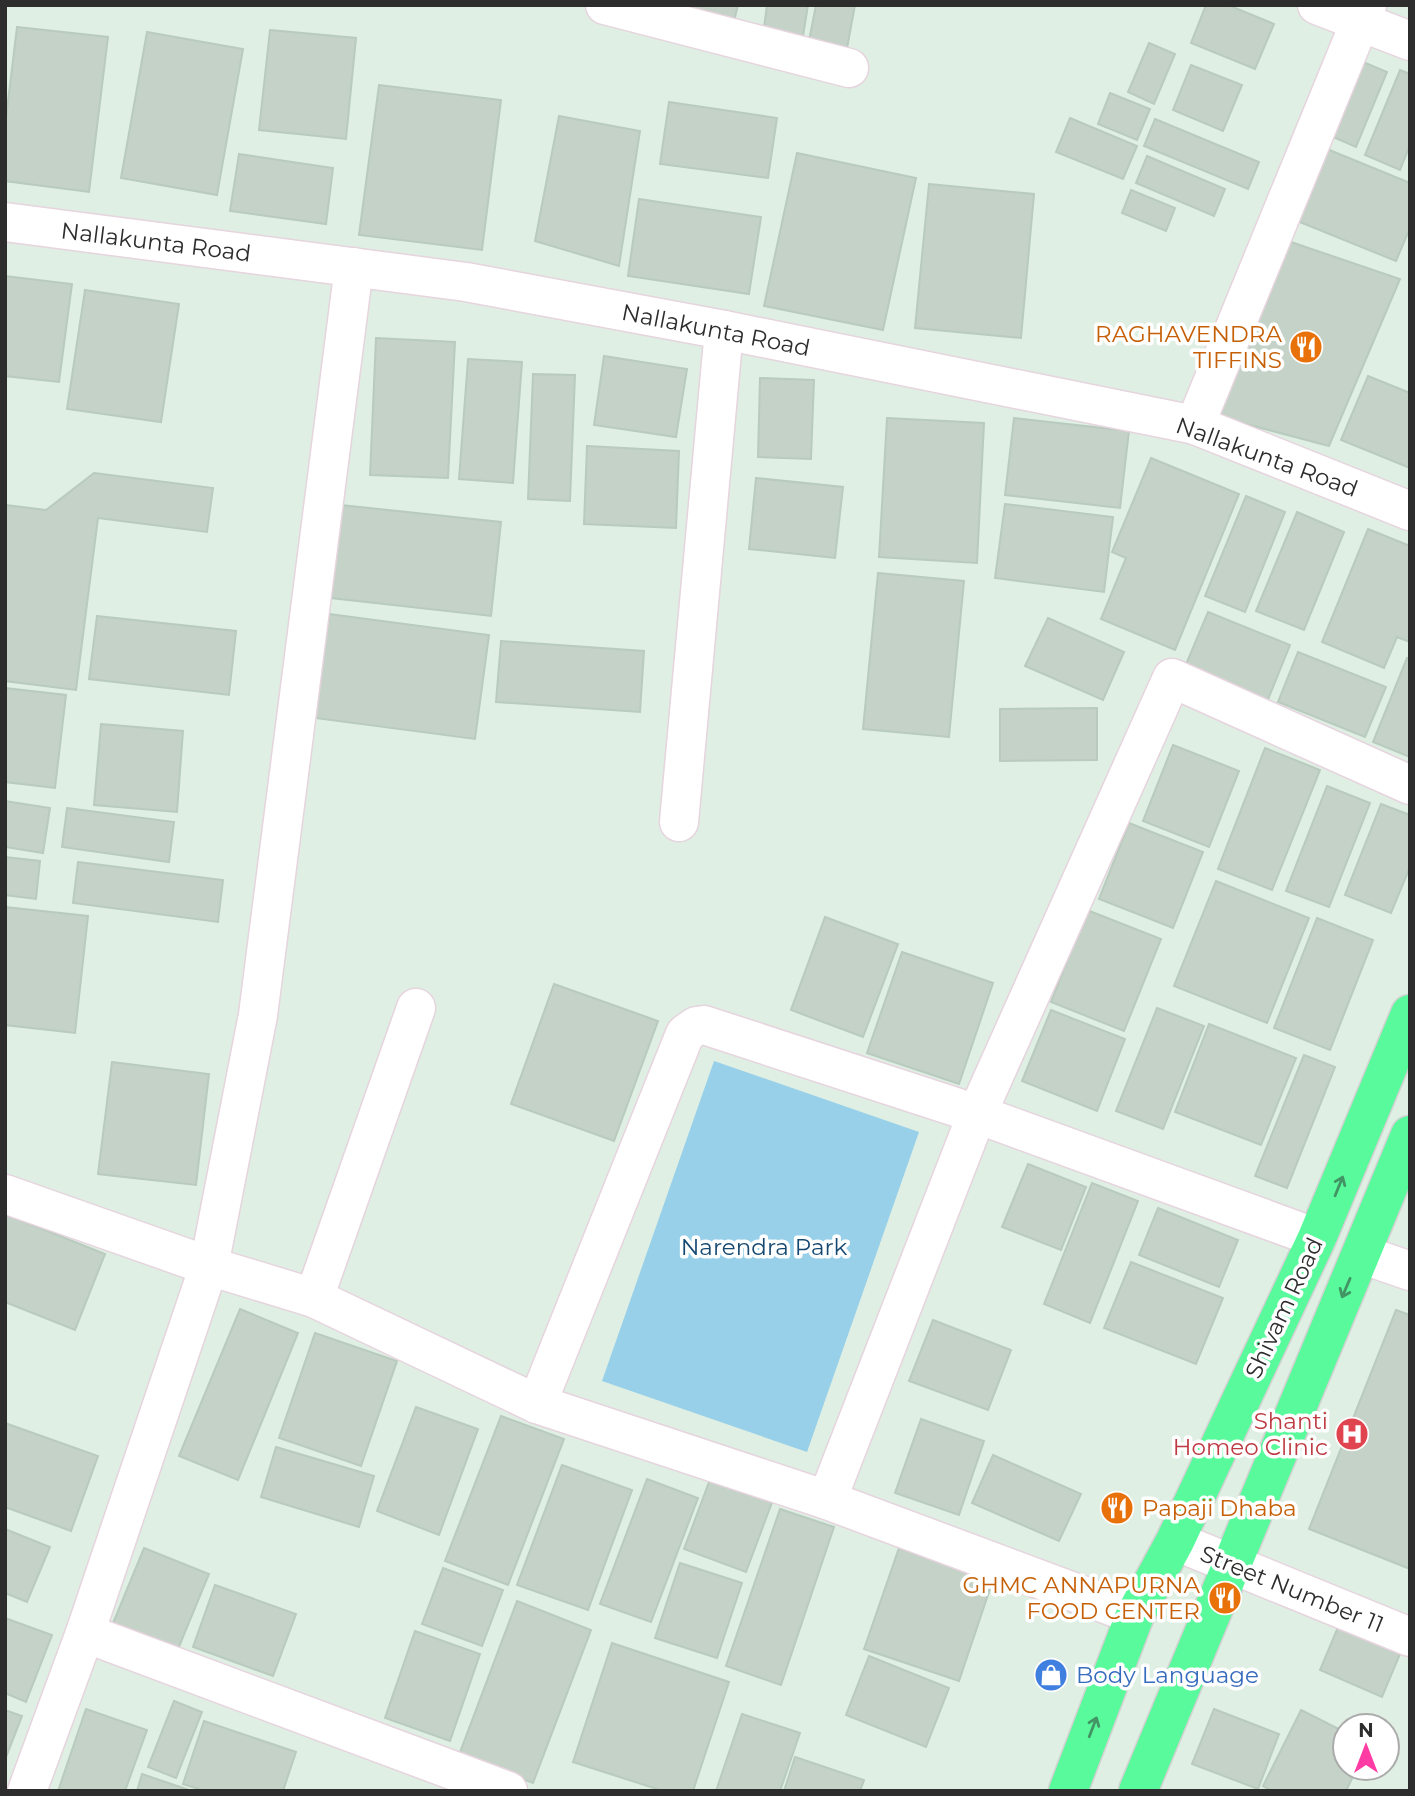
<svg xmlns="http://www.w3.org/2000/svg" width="1415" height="1796" viewBox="0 0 1415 1796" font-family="Montserrat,sans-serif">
	<rect width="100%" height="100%" fill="#dfefe3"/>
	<path fill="#98d0e9" d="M 714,1061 L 919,1132 L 807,1452 L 602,1381 Z"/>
	<g fill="#c4d2c7" stroke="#b8cbbe" stroke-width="2">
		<path d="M 695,5 L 738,5 L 733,25 L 693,13 Z"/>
		<path d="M 767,5 L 808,5 L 802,42 L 763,35 Z"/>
		<path d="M 816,5 L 855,5 L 845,59 L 807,51 Z"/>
		<path d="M 1206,5 L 1228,5 L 1274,24 L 1255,69 L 1191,43 Z"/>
		<path d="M 17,27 L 108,37 L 89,192 L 5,181 L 5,126 Z"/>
		<path d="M 270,30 L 356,38 L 346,139 L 259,130 Z"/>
		<path d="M 147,32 L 243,49 L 217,195 L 121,178 Z"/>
		<path d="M 1149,43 L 1175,54 L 1154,104 L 1128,92 Z"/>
		<path d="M 1363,62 L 1387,72 L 1356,147 L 1333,137 Z"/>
		<path d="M 1191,65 L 1242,85 L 1223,131 L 1173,110 Z"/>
		<path d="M 1400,70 L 1410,74 L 1410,145 L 1400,170 L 1365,155 Z"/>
		<path d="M 379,85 L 501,100 L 482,250 L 359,235 Z"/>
		<path d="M 1110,93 L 1150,109 L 1137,140 L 1098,124 Z"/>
		<path d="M 669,102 L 777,118 L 768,178 L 660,164 Z"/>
		<path d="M 559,116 L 640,131 L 619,266 L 535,241 Z"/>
		<path d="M 1070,118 L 1137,146 L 1123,179 L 1056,152 Z"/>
		<path d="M 1155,119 L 1259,162 L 1248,189 L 1144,146 Z"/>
		<path d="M 1327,149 L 1410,183 L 1410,228 L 1396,261 L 1297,221 Z"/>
		<path d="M 797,153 L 916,178 L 883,330 L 764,306 Z"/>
		<path d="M 239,154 L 333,168 L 326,224 L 230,211 Z"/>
		<path d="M 1147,156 L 1225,189 L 1214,216 L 1136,183 Z"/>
		<path d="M 929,184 L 1034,194 L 1021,338 L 915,328 Z"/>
		<path d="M 1131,190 L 1175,208 L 1166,231 L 1122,213 Z"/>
		<path d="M 639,199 L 761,217 L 749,294 L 628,276 Z"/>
		<path d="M 1285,240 L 1400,279 L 1329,446 L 1212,415 Z"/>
		<path d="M 5,276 L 72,284 L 59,382 L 5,376 Z"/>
		<path d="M 85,290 L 179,304 L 161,422 L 67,409 Z"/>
		<path d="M 376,338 L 455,342 L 448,478 L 370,475 Z"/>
		<path d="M 604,356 L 687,369 L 676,437 L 594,425 Z"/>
		<path d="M 468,359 L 522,362 L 513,483 L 459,479 Z"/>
		<path d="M 533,374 L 575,375 L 570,501 L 528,499 Z"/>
		<path d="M 1368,376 L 1410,393 L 1410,468 L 1341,440 Z"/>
		<path d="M 760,378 L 814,380 L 811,459 L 758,457 Z"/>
		<path d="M 887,418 L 984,423 L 977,563 L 879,557 Z"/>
		<path d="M 1014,418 L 1129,431 L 1120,508 L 1005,495 Z"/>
		<path d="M 587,446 L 679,451 L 676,528 L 584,524 Z"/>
		<path d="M 1151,458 L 1239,494 L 1175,650 L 1101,619 L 1126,558 L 1112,552 Z"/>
		<path d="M 94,473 L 213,488 L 207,532 L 98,518 L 76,690 L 5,681 L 5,505 L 46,510 Z"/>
		<path d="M 756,478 L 843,487 L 835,558 L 749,549 Z"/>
		<path d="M 1246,496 L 1285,512 L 1245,612 L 1205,596 Z"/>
		<path d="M 1005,504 L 1113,517 L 1104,592 L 995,578 Z"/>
		<path d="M 341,505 L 501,522 L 491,616 L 331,598 Z"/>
		<path d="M 1297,512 L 1344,532 L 1304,630 L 1256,611 Z"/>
		<path d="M 1368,529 L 1410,546 L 1410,642 L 1397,637 L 1384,668 L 1322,642 Z"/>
		<path d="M 878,573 L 964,581 L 949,737 L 863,729 Z"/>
		<path d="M 1208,612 L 1290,645 L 1267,702 L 1184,669 Z"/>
		<path d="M 329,614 L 489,635 L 475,739 L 315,718 Z"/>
		<path d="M 97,616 L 236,631 L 229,695 L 89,679 Z"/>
		<path d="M 1048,618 L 1124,652 L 1103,700 L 1025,666 Z"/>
		<path d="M 501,641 L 644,651 L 640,712 L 496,702 Z"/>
		<path d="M 1298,652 L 1386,687 L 1365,737 L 1278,702 Z"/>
		<path d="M 1407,658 L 1410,659 L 1410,757 L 1373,742 Z"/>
		<path d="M 5,688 L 66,695 L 55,788 L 5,782 Z"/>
		<path d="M 1097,708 L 1097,760 L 1000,761 L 1000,709 Z"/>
		<path d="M 101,724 L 183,731 L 177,812 L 94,805 Z"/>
		<path d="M 1173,745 L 1239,771 L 1209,847 L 1143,821 Z"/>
		<path d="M 1265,748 L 1320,770 L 1272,890 L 1218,869 Z"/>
		<path d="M 1327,786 L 1370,803 L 1329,907 L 1286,891 Z"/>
		<path d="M 5,801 L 50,808 L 43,853 L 5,847 Z"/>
		<path d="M 1381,804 L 1410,815 L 1410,867 L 1391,913 L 1345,895 Z"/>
		<path d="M 67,808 L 174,822 L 169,862 L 62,847 Z"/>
		<path d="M 1129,823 L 1203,852 L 1173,928 L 1099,899 Z"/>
		<path d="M 5,857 L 40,861 L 36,899 L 5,895 Z"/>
		<path d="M 78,862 L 223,880 L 218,922 L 73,903 Z"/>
		<path d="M 1216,881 L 1309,918 L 1267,1023 L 1174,986 Z"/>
		<path d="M 5,907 L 88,916 L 75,1033 L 5,1025 Z"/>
		<path d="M 1087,910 L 1161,939 L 1124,1031 L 1051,1002 Z"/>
		<path d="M 825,917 L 898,944 L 863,1037 L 791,1010 Z"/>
		<path d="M 1317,918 L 1373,940 L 1330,1050 L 1274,1028 Z"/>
		<path d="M 902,952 L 993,983 L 959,1084 L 867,1053 Z"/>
		<path d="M 554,984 L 658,1021 L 614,1141 L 511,1104 Z"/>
		<path d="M 1157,1008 L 1204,1026 L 1163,1129 L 1116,1111 Z"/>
		<path d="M 1051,1010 L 1125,1039 L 1097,1111 L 1022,1081 Z"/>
		<path d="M 1209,1024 L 1296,1058 L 1261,1145 L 1175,1112 Z"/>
		<path d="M 1304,1055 L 1335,1067 L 1287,1188 L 1255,1176 Z"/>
		<path d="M 112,1062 L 209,1074 L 196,1185 L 98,1174 Z"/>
		<path d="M 1028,1164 L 1086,1187 L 1061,1250 L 1002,1227 Z"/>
		<path d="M 1092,1183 L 1138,1201 L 1090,1323 L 1044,1304 Z"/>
		<path d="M 1158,1208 L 1238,1240 L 1219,1287 L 1139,1255 Z"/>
		<path d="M 5,1214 L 105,1254 L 75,1330 L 5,1302 Z"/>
		<path d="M 1131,1262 L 1223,1298 L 1196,1364 L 1104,1328 Z"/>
		<path d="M 240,1309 L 298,1333 L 238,1480 L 179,1456 Z"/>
		<path d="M 1396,1310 L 1410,1315 L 1410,1569 L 1309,1529 Z"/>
		<path d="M 933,1320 L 1011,1350 L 988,1410 L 909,1381 Z"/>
		<path d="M 315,1333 L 397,1361 L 361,1466 L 279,1438 Z"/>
		<path d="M 416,1407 L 478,1429 L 439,1535 L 377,1511 Z"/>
		<path d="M 501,1416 L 564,1439 L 508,1585 L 445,1561 Z"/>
		<path d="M 921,1419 L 984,1441 L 959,1515 L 895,1493 Z"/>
		<path d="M 5,1423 L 98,1456 L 71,1531 L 5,1507 Z"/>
		<path d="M 276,1447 L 374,1476 L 359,1527 L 261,1497 Z"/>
		<path d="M 993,1455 L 1081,1494 L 1059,1541 L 972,1503 Z"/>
		<path d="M 562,1465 L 632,1490 L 588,1610 L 517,1585 Z"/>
		<path d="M 712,1474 L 774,1497 L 746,1572 L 684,1549 Z"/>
		<path d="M 647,1479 L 698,1498 L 651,1622 L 600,1604 Z"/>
		<path d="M 780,1509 L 834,1527 L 781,1685 L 726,1666 Z"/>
		<path d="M 5,1529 L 50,1547 L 27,1602 L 5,1593 Z"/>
		<path d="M 144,1548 L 209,1574 L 176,1654 L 111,1628 Z"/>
		<path d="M 899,1548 L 993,1580 L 959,1681 L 864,1649 Z"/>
		<path d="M 680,1563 L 742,1583 L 717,1658 L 655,1638 Z"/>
		<path d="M 443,1568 L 503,1590 L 482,1646 L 422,1624 Z"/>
		<path d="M 215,1585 L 296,1614 L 273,1676 L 193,1647 Z"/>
		<path d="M 517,1601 L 591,1630 L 533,1783 L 459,1755 Z"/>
		<path d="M 5,1618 L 52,1635 L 26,1702 L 5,1693 Z"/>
		<path d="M 1338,1627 L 1400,1654 L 1382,1697 L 1320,1670 Z"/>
		<path d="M 415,1631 L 480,1654 L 450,1741 L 385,1718 Z"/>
		<path d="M 612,1643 L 729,1682 L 693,1791 L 663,1791 L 573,1762 Z"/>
		<path d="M 869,1656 L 949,1688 L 926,1747 L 846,1715 Z"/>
		<path d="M 174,1701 L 202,1712 L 176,1778 L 148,1767 Z"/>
		<path d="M 86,1709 L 147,1730 L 125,1791 L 58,1791 Z"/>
		<path d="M 1214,1709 L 1279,1734 L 1258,1789 L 1192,1764 Z"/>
		<path d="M 5,1710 L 22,1716 L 5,1760 Z"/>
		<path d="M 1301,1710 L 1345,1732 L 1345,1768 L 1357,1768 L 1346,1791 L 1272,1791 L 1263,1786 Z"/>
		<path d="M 742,1714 L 800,1733 L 780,1791 L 716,1791 Z"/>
		<path d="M 204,1721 L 296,1752 L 283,1791 L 205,1791 L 183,1784 Z"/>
		<path d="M 795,1757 L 864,1780 L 860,1791 L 784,1791 Z"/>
		<path d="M 142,1774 L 192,1791 L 137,1791 Z"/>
	</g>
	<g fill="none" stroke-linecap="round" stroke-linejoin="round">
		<defs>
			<g id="minor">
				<path d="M 605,5 L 849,68"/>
				<path d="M 1317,5 L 1410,41"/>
				<path d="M 5,222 L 466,282 L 724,330 L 1195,425 L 1410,511"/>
				<path d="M 1195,425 L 1367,5"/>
				<path d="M 679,822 L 724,330"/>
				<path d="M 5,1194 L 209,1266 L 314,1298 L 537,1404 L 827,1500 L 1135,1615"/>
				<path d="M 1361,1254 L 1410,1271"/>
				<path d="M 314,1298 L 416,1008"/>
				<path d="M 537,1404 L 685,1034 L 696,1026 L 704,1025 L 977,1114 L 1317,1238"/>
				<path d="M 827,1500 L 977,1114 L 1172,678 L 1410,785"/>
				<path d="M 1175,1541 L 1410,1637"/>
				<path d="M 85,1633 L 508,1791"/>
				<path d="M 27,1791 L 85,1633 L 209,1266 L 258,1015 L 354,267"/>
			</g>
			<g id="major">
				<path d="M 1068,1791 L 1135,1615 L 1175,1541 L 1317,1238 L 1410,1014"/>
				<path d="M 1138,1791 L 1410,1135"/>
			</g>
		</defs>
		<use href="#minor" stroke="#e6d4de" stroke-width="41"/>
		<use href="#major" stroke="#d1d1d1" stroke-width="41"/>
		<use href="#minor" stroke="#fff" stroke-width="38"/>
		<use href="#major" stroke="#59fa9c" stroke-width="38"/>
	</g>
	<defs><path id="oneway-shaft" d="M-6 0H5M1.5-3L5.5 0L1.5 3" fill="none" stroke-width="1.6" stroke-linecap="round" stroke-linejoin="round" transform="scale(1.75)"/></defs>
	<g stroke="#439464">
		<use href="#oneway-shaft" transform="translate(1339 1186) rotate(-68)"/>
		<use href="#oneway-shaft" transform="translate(1346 1288) rotate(113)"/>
		<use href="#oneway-shaft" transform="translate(1093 1727) rotate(-69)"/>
	</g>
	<defs>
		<symbol id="restaurant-disc" viewBox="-11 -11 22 22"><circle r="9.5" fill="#e8710a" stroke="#fff"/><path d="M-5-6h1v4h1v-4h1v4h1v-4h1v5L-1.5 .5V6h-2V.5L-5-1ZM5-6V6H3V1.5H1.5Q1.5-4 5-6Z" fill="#fff"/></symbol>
		<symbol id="hospital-disc" viewBox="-11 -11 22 22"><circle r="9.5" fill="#e0444e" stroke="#fff"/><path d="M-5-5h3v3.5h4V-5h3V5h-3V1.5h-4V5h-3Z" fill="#fff"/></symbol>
		<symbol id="shop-disc" viewBox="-11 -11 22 22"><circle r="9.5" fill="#3f7fe0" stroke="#fff"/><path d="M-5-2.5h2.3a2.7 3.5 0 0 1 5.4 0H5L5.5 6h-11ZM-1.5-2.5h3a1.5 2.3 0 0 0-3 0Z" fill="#fff"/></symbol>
	</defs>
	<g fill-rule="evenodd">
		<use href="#restaurant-disc" x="1287" y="328" width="38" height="38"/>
		<use href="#hospital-disc" x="1333" y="1415" width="38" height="38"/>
		<use href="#restaurant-disc" x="1098" y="1489" width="38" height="38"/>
		<use href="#restaurant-disc" x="1206" y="1579" width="38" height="38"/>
		<use href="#shop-disc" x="1032" y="1656" width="38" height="38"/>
	</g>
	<g text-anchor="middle" stroke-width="7" stroke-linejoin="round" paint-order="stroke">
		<g font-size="23" fill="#2d2d2d" stroke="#fff">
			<text transform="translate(156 242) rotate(7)" y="8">Nallakunta Road</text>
			<text transform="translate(716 330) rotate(11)" y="8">Nallakunta Road</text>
			<text transform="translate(1267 457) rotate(20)" y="8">Nallakunta Road</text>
			<text transform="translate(1284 1308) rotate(-65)" y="8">Shivam Road</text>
			<text transform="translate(1292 1589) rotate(22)" y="8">Street Number 11</text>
		</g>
		<g font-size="23" fill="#c56008" stroke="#fff" text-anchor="end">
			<text x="1282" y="342">RAGHAVENDRA<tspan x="1282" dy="26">TIFFINS</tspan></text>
			<text x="1142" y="1516" text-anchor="start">Papaji Dhaba</text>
			<text x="1200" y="1593">GHMC ANNAPURNA<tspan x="1200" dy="26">FOOD CENTER</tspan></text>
		</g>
		<g font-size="23" fill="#164971" stroke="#fff">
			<text x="764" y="1255">Narendra Park</text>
		</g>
		<g font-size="23" fill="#be3a42" stroke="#fff" text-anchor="end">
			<text x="1328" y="1429">Shanti<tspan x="1328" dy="26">Homeo Clinic</tspan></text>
		</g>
		<g font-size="23" fill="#366cbe" stroke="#fff" text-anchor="start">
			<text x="1076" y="1683">Body Language</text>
		</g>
	</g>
	<rect width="1415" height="1796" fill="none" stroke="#2d2d2d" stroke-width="14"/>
	<g transform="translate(1366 1747)"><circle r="33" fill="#ffffff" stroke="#ababab" stroke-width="2"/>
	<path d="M0-5L12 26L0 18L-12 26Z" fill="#ff3ca4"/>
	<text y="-10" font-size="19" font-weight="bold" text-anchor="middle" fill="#2d2d2d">N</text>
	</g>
</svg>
